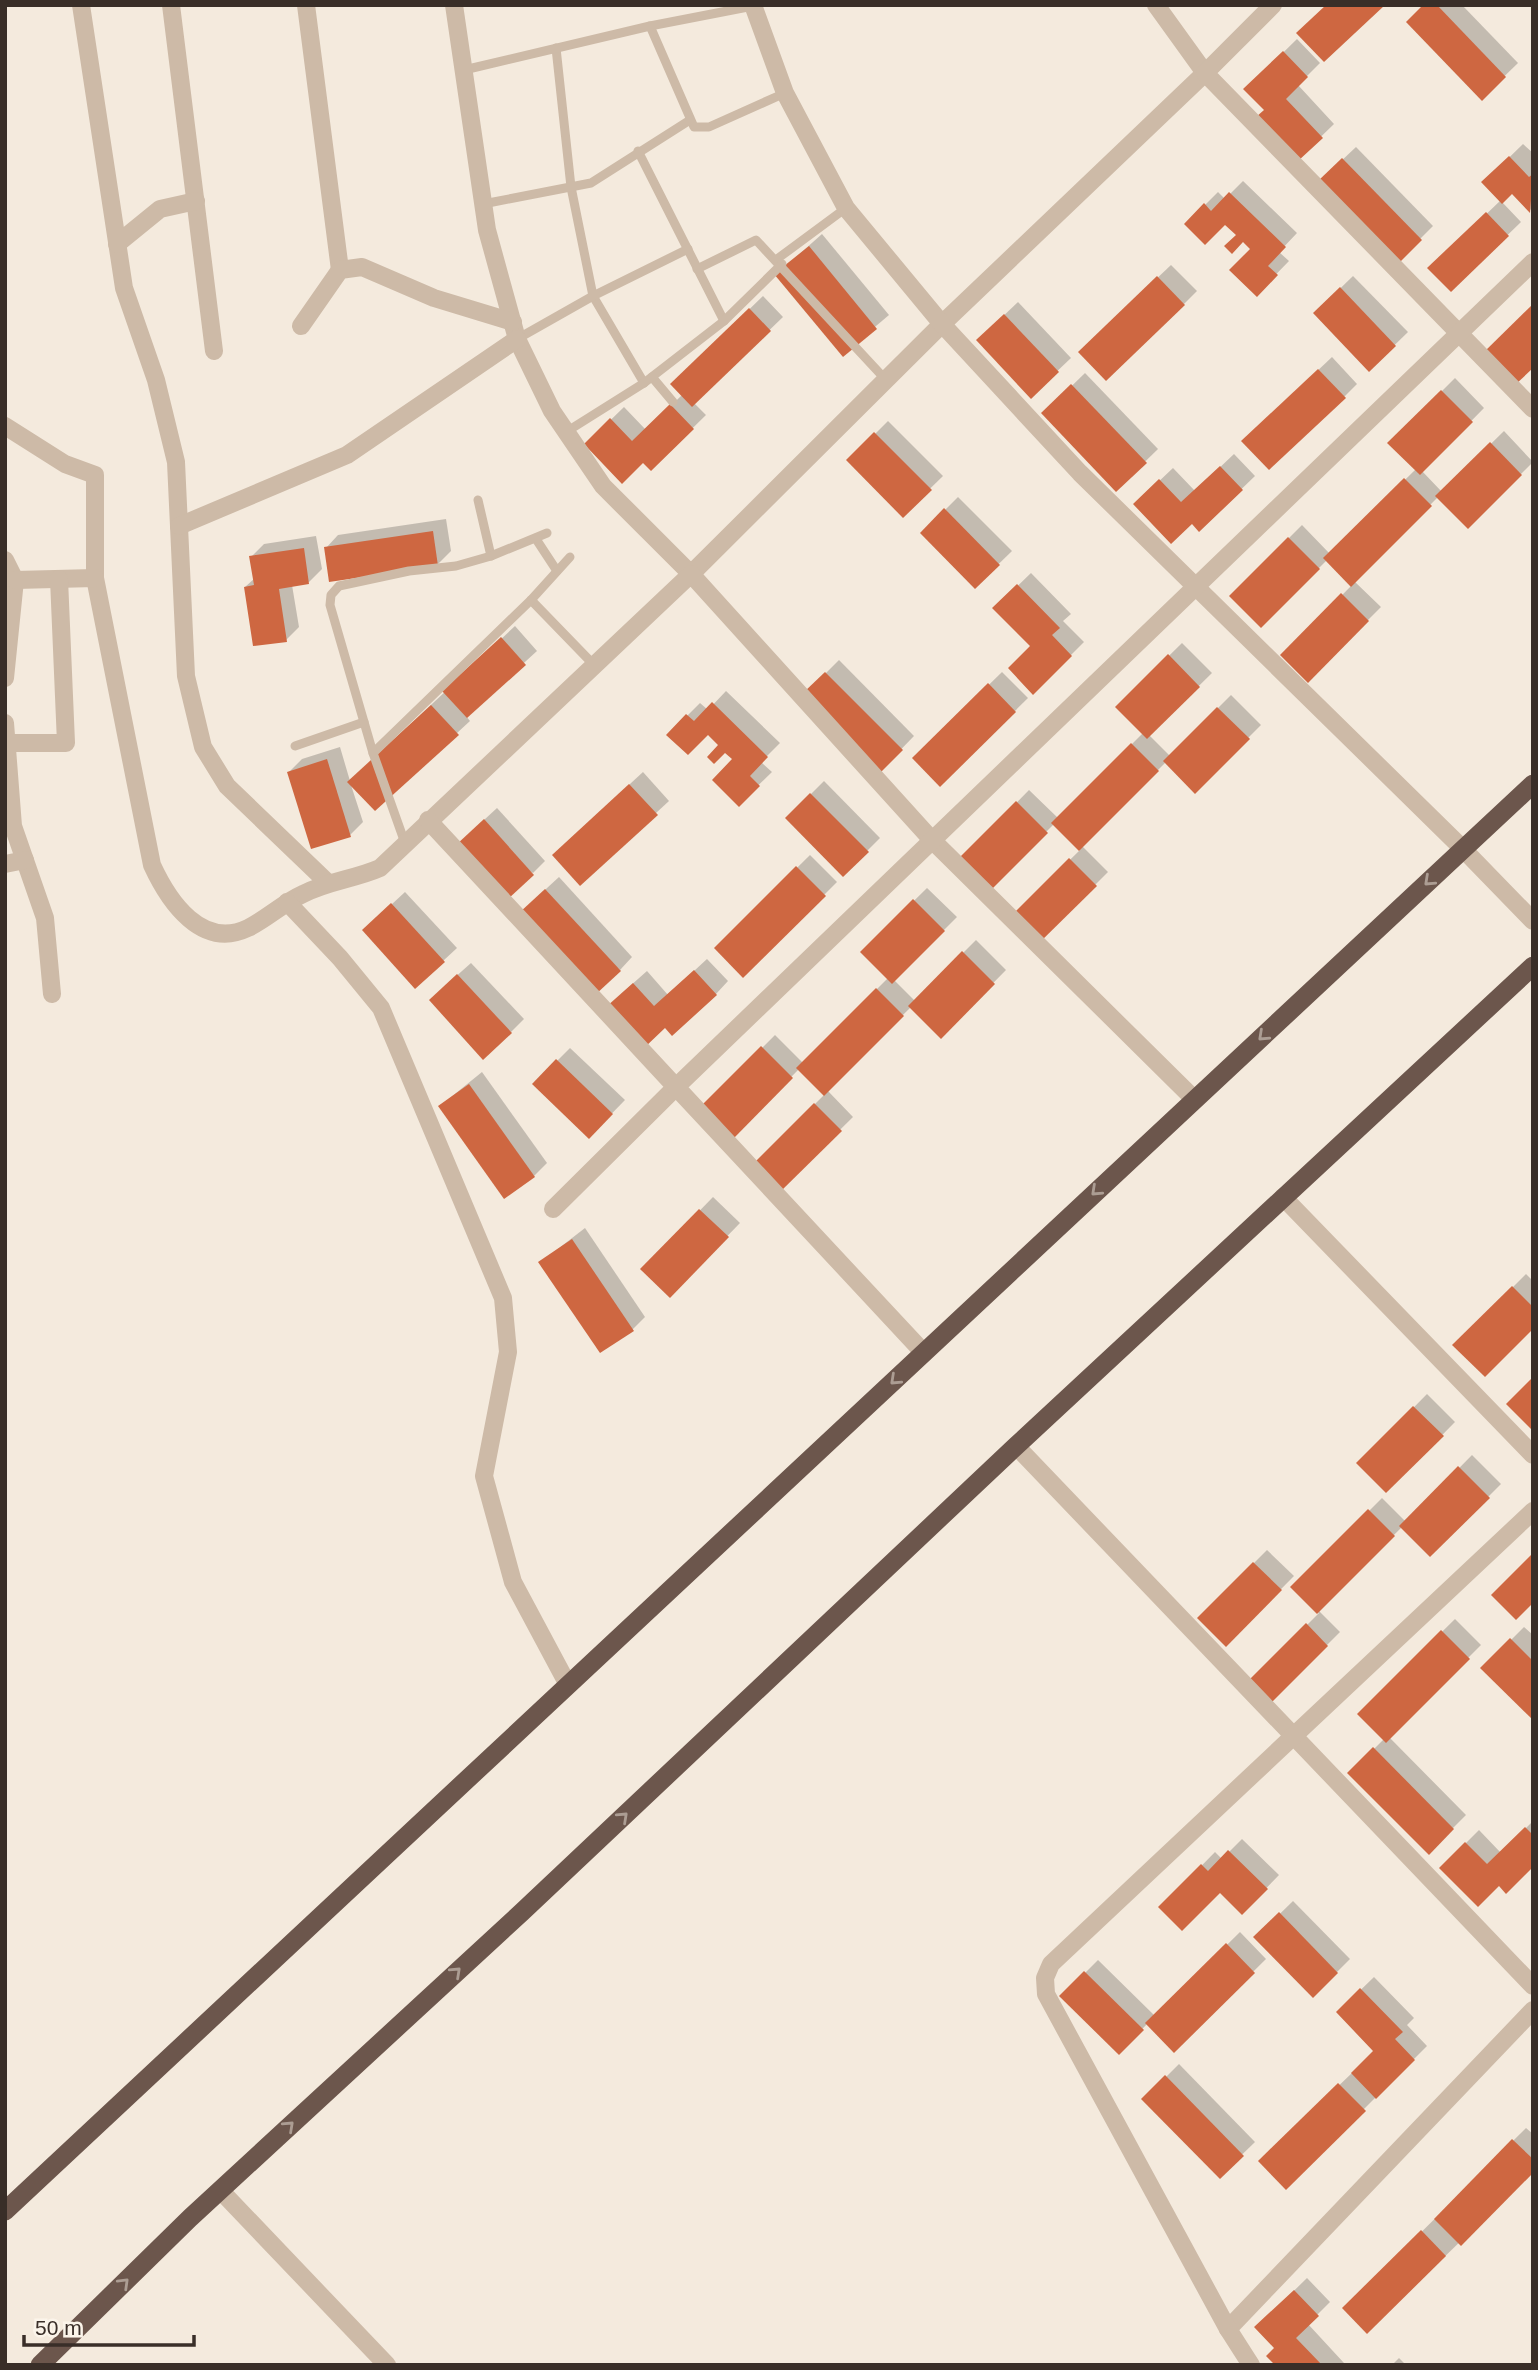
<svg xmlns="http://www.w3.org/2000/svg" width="1538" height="2370" viewBox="0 0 1538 2370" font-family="Arial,sans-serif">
	<rect width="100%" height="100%" fill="#f4eadd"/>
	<g fill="#0003">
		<path d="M 1425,5 L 1462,5 L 1518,63 L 1482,98 Z"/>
		<path d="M 1297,39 L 1320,63 L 1298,85 L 1334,124 L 1298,159 L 1266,110 L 1246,89 Z"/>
		<path d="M 1523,144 L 1533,153 L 1533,208 L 1530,210 L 1512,192 L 1502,202 L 1521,222 L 1451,290 L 1430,268 L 1501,200 L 1484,182 Z"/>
		<path d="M 1356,147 L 1433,226 L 1398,261 L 1320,181 Z"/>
		<path d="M 1243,181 L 1297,233 L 1279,252 L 1289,261 L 1257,294 L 1252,249 L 1238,235 L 1226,222 L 1186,224 L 1218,192 L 1225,199 Z"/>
		<path d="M 822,234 L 889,315 L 843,354 L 777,274 Z"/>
		<path d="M 1171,265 L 1197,291 L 1184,304 L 1093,339 Z"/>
		<path d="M 1353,276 L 1408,332 L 1369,370 L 1315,313 Z"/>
		<path d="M 763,296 L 783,317 L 694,403 L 706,415 L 651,469 L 643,461 L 586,444 L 624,407 L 646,430 L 682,395 L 672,384 Z"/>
		<path d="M 1018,302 L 1071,358 L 1031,396 L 978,340 Z"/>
		<path d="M 1332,357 L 1357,384 L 1344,397 L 1256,429 Z"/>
		<path d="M 1085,373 L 1158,449 L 1116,490 L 1044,413 Z"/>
		<path d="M 1455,378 L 1484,408 L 1422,471 L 1442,492 L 1504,431 L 1533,462 L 1468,527 L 1438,497 L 1354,581 L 1381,607 L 1308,680 L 1283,655 L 1352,585 L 1327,560 L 1261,626 L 1231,596 L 1302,525 L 1330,554 L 1416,469 L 1390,443 Z"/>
		<path d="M 888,421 L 943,476 L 903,515 L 849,460 Z"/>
		<path d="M 1234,454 L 1255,476 L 1199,530 L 1192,522 L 1135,504 L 1173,468 L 1195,491 Z"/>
		<path d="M 958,497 L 1012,551 L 975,587 L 922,533 Z"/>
		<path d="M 446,519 L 451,551 L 438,564 L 326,548 L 338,535 Z"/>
		<path d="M 316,536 L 322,569 L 309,582 L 292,585 L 299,627 L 286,640 L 245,587 L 255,578 L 251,557 L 264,544 Z"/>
		<path d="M 1031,573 L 1071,614 L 1063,621 L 1084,642 L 1034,692 L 1032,646 L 995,608 Z"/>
		<path d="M 515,626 L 537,651 L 466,716 L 470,721 L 457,733 L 375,809 L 350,782 L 363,822 L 350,835 L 289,772 L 302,759 L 340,747 L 350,781 Z"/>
		<path d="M 1182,643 L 1212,673 L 1149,735 L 1170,756 L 1231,695 L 1261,725 L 1195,791 L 1166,762 L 1082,846 L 1108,872 L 1035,945 L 1010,919 L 1080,850 L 1054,824 L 988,890 L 959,861 L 1029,790 L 1058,818 L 1143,733 L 1117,707 Z"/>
		<path d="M 839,660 L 914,736 L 881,770 L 806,693 Z"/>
		<path d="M 1002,672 L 1028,698 L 940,785 L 914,758 Z"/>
		<path d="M 726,691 L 780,743 L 761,762 L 772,772 L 739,804 L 735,759 L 721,745 L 708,733 L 668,735 L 700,703 L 708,710 Z"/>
		<path d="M 643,772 L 669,801 L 656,813 L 567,842 Z"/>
		<path d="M 824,781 L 880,838 L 843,875 L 787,818 Z"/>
		<path d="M 497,808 L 545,861 L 533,873 L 471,832 Z"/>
		<path d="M 810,855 L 837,882 L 743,976 L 716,948 Z"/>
		<path d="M 559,877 L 632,957 L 620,970 L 534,900 Z"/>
		<path d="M 927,888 L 957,917 L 894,980 L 915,1001 L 976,940 L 1006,970 L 941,1036 L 911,1007 L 827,1090 L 853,1117 L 780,1189 L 755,1164 L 825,1094 L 799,1069 L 734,1135 L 704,1106 L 775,1035 L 803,1063 L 888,978 L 862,952 Z"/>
		<path d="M 405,892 L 457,948 L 415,987 L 377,918 Z"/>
		<path d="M 707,959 L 728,981 L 716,994 L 665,1026 L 621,994 L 647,971 L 668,995 Z"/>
		<path d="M 471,963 L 524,1019 L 511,1032 L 444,987 Z"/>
		<path d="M 570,1048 L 625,1100 L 589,1137 L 534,1084 Z"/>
		<path d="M 482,1072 L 547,1163 L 534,1176 L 440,1106 Z"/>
		<path d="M 713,1197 L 740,1223 L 670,1295 L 643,1269 Z"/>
		<path d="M 585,1228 L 645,1317 L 632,1330 L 541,1262 Z"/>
		<path d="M 1526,1274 L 1533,1281 L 1533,1327 L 1455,1345 Z"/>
		<path d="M 1427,1394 L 1455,1422 L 1387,1491 L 1359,1463 Z"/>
		<path d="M 1472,1455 L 1501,1484 L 1430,1555 L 1402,1527 L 1318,1610 L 1340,1632 L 1272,1700 L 1252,1680 L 1319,1613 L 1293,1587 L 1382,1498 L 1406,1522 Z"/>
		<path d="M 1267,1550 L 1294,1576 L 1226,1645 L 1199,1618 Z"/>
		<path d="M 1455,1619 L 1481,1645 L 1389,1737 L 1466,1815 L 1429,1852 L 1350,1773 L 1384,1739 L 1359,1714 Z"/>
		<path d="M 1524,1627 L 1533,1635 L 1533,1718 L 1483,1668 Z"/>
		<path d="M 1533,1821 L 1533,1865 L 1499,1884 L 1441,1868 L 1479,1830 L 1501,1853 Z"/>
		<path d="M 1242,1839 L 1279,1875 L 1242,1913 L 1220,1890 L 1161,1907 L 1215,1852 L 1222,1859 Z"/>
		<path d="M 1293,1901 L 1350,1959 L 1313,1996 L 1256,1937 Z"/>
		<path d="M 1240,1932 L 1266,1959 L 1174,2050 L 1148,2023 L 1119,2053 L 1062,1996 L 1098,1960 L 1155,2016 Z"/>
		<path d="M 1374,1977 L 1414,2018 L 1407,2025 L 1427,2046 L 1286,2187 L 1260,2161 L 1376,2050 L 1338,2012 Z"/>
		<path d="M 1179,2064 L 1255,2142 L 1220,2176 L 1144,2099 Z"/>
		<path d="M 1526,2128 L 1533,2134 L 1533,2171 L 1367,2332 L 1344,2309 Z"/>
		<path d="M 1307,2278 L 1330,2302 L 1308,2324 L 1344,2363 L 1342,2365 L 1277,2365 L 1276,2348 L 1256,2328 Z"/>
		<path d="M 1399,2358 L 1406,2365 L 1392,2365 Z"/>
	</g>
	<g fill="#ce6741">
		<path d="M 1326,5 L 1385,5 L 1324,62 L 1296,33 Z"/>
		<path d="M 1423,5 L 1437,5 L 1506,77 L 1482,101 L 1406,22 Z"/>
		<path d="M 1283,51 L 1308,77 L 1286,99 L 1323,138 L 1298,161 L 1256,117 L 1264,110 L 1243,89 Z"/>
		<path d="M 1509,156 L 1529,177 L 1533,174 L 1530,213 L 1512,194 L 1502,204 L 1481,182 Z"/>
		<path d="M 1342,158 L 1422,240 L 1398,264 L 1318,181 Z"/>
		<path d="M 1229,192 L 1286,247 L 1268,266 L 1278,275 L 1257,297 L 1229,270 L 1250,249 L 1243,242 L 1232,254 L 1224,246 L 1236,235 L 1225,225 L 1205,245 L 1184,224 L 1204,203 L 1211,211 Z"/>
		<path d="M 1486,212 L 1509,236 L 1451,292 L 1427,268 Z"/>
		<path d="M 809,246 L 877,329 L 843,357 L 774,274 Z"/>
		<path d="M 1157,276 L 1185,305 L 1106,381 L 1078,352 Z"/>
		<path d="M 1340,287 L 1396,346 L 1369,372 L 1313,313 Z"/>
		<path d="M 1533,304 L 1533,368 L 1514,386 L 1482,354 Z"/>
		<path d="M 749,308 L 771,331 L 692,407 L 670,384 Z"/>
		<path d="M 1004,314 L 1059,372 L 1031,399 L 976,340 Z"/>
		<path d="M 1318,369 L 1346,398 L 1269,470 L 1241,441 Z"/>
		<path d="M 1071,384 L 1147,463 L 1116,492 L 1041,413 Z"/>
		<path d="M 1441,390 L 1473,422 L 1420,475 L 1387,443 Z"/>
		<path d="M 670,404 L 694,429 L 651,471 L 643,463 L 622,484 L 584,444 L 610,418 L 632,441 Z"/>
		<path d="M 874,432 L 932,490 L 903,518 L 846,460 Z"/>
		<path d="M 1490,442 L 1522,475 L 1468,529 L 1435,496 Z"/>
		<path d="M 1220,466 L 1243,490 L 1199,532 L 1192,524 L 1171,544 L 1133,504 L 1159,479 L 1181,502 Z"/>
		<path d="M 1404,478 L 1432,506 L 1351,587 L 1323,558 Z"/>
		<path d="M 944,508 L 1000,565 L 975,589 L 920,533 Z"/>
		<path d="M 433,531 L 438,566 L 329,582 L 324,547 Z"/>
		<path d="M 1288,537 L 1320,569 L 1261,628 L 1229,596 Z"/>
		<path d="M 304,548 L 309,584 L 279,589 L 287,642 L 253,646 L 244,587 L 254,585 L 249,556 Z"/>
		<path d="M 1017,584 L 1060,628 L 1052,635 L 1072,656 L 1033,695 L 1008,668 L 1030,646 L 992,608 Z"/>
		<path d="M 1341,593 L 1369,621 L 1308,683 L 1280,655 Z"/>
		<path d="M 501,637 L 526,665 L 467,718 L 442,691 Z"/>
		<path d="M 1168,654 L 1200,687 L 1147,739 L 1115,707 Z"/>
		<path d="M 825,672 L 903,750 L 881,772 L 803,693 Z"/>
		<path d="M 988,683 L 1016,712 L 940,787 L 912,758 Z"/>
		<path d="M 712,702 L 768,757 L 750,776 L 760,786 L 739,807 L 712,780 L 732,759 L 725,753 L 714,764 L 707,757 L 718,745 L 708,735 L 688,755 L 666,735 L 686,714 L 694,721 Z"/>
		<path d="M 431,705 L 459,735 L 375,811 L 347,782 Z"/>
		<path d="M 1217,707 L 1250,739 L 1195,794 L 1163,761 Z"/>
		<path d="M 1131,743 L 1159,771 L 1079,851 L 1051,823 Z"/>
		<path d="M 327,759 L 351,837 L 311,849 L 287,772 Z"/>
		<path d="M 629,784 L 658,815 L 580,886 L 552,855 Z"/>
		<path d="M 810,793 L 869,852 L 843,877 L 785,818 Z"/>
		<path d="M 1016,801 L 1048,833 L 988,893 L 956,861 Z"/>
		<path d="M 484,819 L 534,875 L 507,900 L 456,845 Z"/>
		<path d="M 1069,858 L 1097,886 L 1035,947 L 1008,919 Z"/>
		<path d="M 796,866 L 826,896 L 743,978 L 714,948 Z"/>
		<path d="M 545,889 L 621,971 L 595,995 L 519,913 Z"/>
		<path d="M 913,899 L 945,931 L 892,984 L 860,952 Z"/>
		<path d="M 391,903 L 445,962 L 415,989 L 362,930 Z"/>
		<path d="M 962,951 L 995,984 L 941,1039 L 908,1006 Z"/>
		<path d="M 694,970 L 717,995 L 672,1036 L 665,1028 L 644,1048 L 606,1007 L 633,983 L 654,1006 Z"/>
		<path d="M 457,974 L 512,1033 L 483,1060 L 429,1000 Z"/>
		<path d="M 876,988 L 904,1016 L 824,1096 L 796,1068 Z"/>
		<path d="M 761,1046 L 793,1078 L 734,1138 L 701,1106 Z"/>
		<path d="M 556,1059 L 613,1114 L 589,1139 L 532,1084 Z"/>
		<path d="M 469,1084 L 535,1177 L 504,1199 L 438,1106 Z"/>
		<path d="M 814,1103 L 842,1131 L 780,1192 L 753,1164 Z"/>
		<path d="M 699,1209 L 729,1237 L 670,1298 L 640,1269 Z"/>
		<path d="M 572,1239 L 634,1331 L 600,1353 L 538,1262 Z"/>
		<path d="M 1512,1286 L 1533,1307 L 1533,1329 L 1485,1377 L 1452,1345 Z"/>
		<path d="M 1533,1377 L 1533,1431 L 1506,1404 Z"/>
		<path d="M 1413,1406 L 1444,1436 L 1386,1493 L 1356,1463 Z"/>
		<path d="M 1458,1466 L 1490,1498 L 1430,1557 L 1399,1526 Z"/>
		<path d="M 1368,1509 L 1395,1536 L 1317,1614 L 1290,1587 Z"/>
		<path d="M 1533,1553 L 1533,1603 L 1516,1620 L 1491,1595 Z"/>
		<path d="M 1253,1562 L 1282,1590 L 1226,1647 L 1197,1618 Z"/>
		<path d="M 1306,1623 L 1328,1646 L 1272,1702 L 1249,1680 Z"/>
		<path d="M 1441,1630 L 1470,1659 L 1386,1743 L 1357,1714 Z"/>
		<path d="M 1510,1638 L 1533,1661 L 1533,1720 L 1480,1668 Z"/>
		<path d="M 1373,1747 L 1454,1829 L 1429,1855 L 1347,1773 Z"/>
		<path d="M 1525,1827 L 1533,1835 L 1533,1867 L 1506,1894 L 1499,1886 L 1478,1907 L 1439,1868 L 1465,1842 L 1487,1864 Z"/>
		<path d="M 1228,1850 L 1268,1889 L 1242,1915 L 1220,1893 L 1182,1931 L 1158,1907 L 1201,1864 L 1208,1871 Z"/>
		<path d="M 1279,1912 L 1338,1973 L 1313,1998 L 1253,1937 Z"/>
		<path d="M 1226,1943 L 1255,1973 L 1174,2053 L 1145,2023 Z"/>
		<path d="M 1084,1971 L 1144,2030 L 1119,2055 L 1059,1996 Z"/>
		<path d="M 1360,1988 L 1403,2032 L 1395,2039 L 1415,2060 L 1376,2099 L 1351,2073 L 1373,2051 L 1336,2012 Z"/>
		<path d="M 1165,2075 L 1244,2156 L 1220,2179 L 1141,2099 Z"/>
		<path d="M 1338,2083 L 1366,2111 L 1286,2190 L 1258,2161 Z"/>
		<path d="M 1512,2139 L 1533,2159 L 1533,2173 L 1461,2246 L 1434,2219 Z"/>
		<path d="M 1421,2230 L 1446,2256 L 1367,2334 L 1342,2308 Z"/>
		<path d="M 1294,2290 L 1319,2316 L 1296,2338 L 1322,2365 L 1275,2365 L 1266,2356 L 1274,2348 L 1254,2327 Z"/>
	</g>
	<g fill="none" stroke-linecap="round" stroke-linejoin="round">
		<g stroke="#cdbaa7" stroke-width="9">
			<path d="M 650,26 L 694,127 L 709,127 L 785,93"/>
			<path d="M 556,48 L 571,187 L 593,296 L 644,383"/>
			<path d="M 464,70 L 650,26 L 753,6"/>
			<path d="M 638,151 L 724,321"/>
			<path d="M 483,204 L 591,183 L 690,120"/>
			<path d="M 777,259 L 846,208"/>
			<path d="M 697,269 L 756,240 L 886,380"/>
			<path d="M 517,339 L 593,296 L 688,249"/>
			<path d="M 652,377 L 673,402"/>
			<path d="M 566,432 L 644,383 L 724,321 L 782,264"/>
			<path d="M 478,500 L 491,556"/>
			<path d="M 536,539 L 557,571"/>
			<path d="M 531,600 L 594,665"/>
			<path d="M 295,746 L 364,722"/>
			<path d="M 373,753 L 531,600 L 570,557"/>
			<path d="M 405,843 L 373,753 L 330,605 L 331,595 L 339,586 L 409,571 L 456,566 L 491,556 L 547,533"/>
		</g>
		<g stroke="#cdbaa7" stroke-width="18">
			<path d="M 81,5 L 124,288 L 156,380 L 176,462 L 186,676 L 203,747 L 227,786 L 327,882"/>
			<path d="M 171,5 L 214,351"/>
			<path d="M 306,5 L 340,270"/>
			<path d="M 454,5 L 487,230 L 517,339 L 552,411 L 603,486 L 691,574 L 942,324 L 1205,73 L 1156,5"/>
			<path d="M 753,5 L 785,93 L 846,208 L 942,324 L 1080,473 L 1463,849 L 1533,921"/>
			<path d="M 1273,5 L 1205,73 L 1533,409"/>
			<path d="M 117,244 L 160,209 L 196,201"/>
			<path d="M 301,326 L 340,270 L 362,267 L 434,298 L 513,322"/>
			<path d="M 5,426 L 65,464 L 95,475 L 95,578 L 152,865 C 169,902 202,950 248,928 C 268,918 283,903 303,894 C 328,881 355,879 380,868 L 691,574 L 931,839 L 1194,1099"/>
			<path d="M 179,526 L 347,455 L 517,339"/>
			<path d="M 5,560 L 15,580 L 5,678"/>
			<path d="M 15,580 L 95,578"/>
			<path d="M 5,723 L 13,826 L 45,918 L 52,994"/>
			<path d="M 5,743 L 66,743 L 59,579"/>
			<path d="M 428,820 L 676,1087 L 553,1209"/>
			<path d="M 5,864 L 25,860"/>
			<path d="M 287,902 L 340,958 L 381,1008 L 503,1298 L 508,1352 L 484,1476 L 513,1582 L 567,1683"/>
			<path d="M 1283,1197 L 1533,1455"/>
			<path d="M 924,1353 L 676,1087 L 1533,262"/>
			<path d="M 1016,1446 L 1533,1986"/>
			<path d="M 220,2190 L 387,2365"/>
			<path d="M 1228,2329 L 1533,2010"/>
			<path d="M 1251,2365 L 1228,2329 L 1046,1994 L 1045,1978 L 1051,1964 L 1533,1511"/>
		</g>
		<g stroke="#6c564c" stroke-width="19">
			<path d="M 5,2211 L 1533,784"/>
			<path d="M 40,2365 L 190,2218 L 522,1912 L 1016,1446 L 1533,966"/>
		</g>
	</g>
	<defs><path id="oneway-chevron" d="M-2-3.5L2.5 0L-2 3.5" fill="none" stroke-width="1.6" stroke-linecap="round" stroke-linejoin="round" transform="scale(1.75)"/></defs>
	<g stroke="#ac9d93">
		<use href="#oneway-chevron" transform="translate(1429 881) rotate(137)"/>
		<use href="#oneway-chevron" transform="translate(1263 1036) rotate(137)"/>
		<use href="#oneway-chevron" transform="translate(1096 1191) rotate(137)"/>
		<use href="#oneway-chevron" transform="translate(895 1380) rotate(137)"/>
		<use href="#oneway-chevron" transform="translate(623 1817) rotate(-43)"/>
		<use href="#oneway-chevron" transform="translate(456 1972) rotate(-43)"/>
		<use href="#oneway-chevron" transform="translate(289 2126) rotate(-43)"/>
		<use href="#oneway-chevron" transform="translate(124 2283) rotate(-44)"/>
	</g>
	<rect width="1538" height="2370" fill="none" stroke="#392e28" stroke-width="14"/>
	<path d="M24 2335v10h170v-10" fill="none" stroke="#392e28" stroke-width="3.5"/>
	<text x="35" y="2335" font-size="21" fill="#392e28" stroke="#fbf4ea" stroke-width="5" paint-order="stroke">50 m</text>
</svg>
